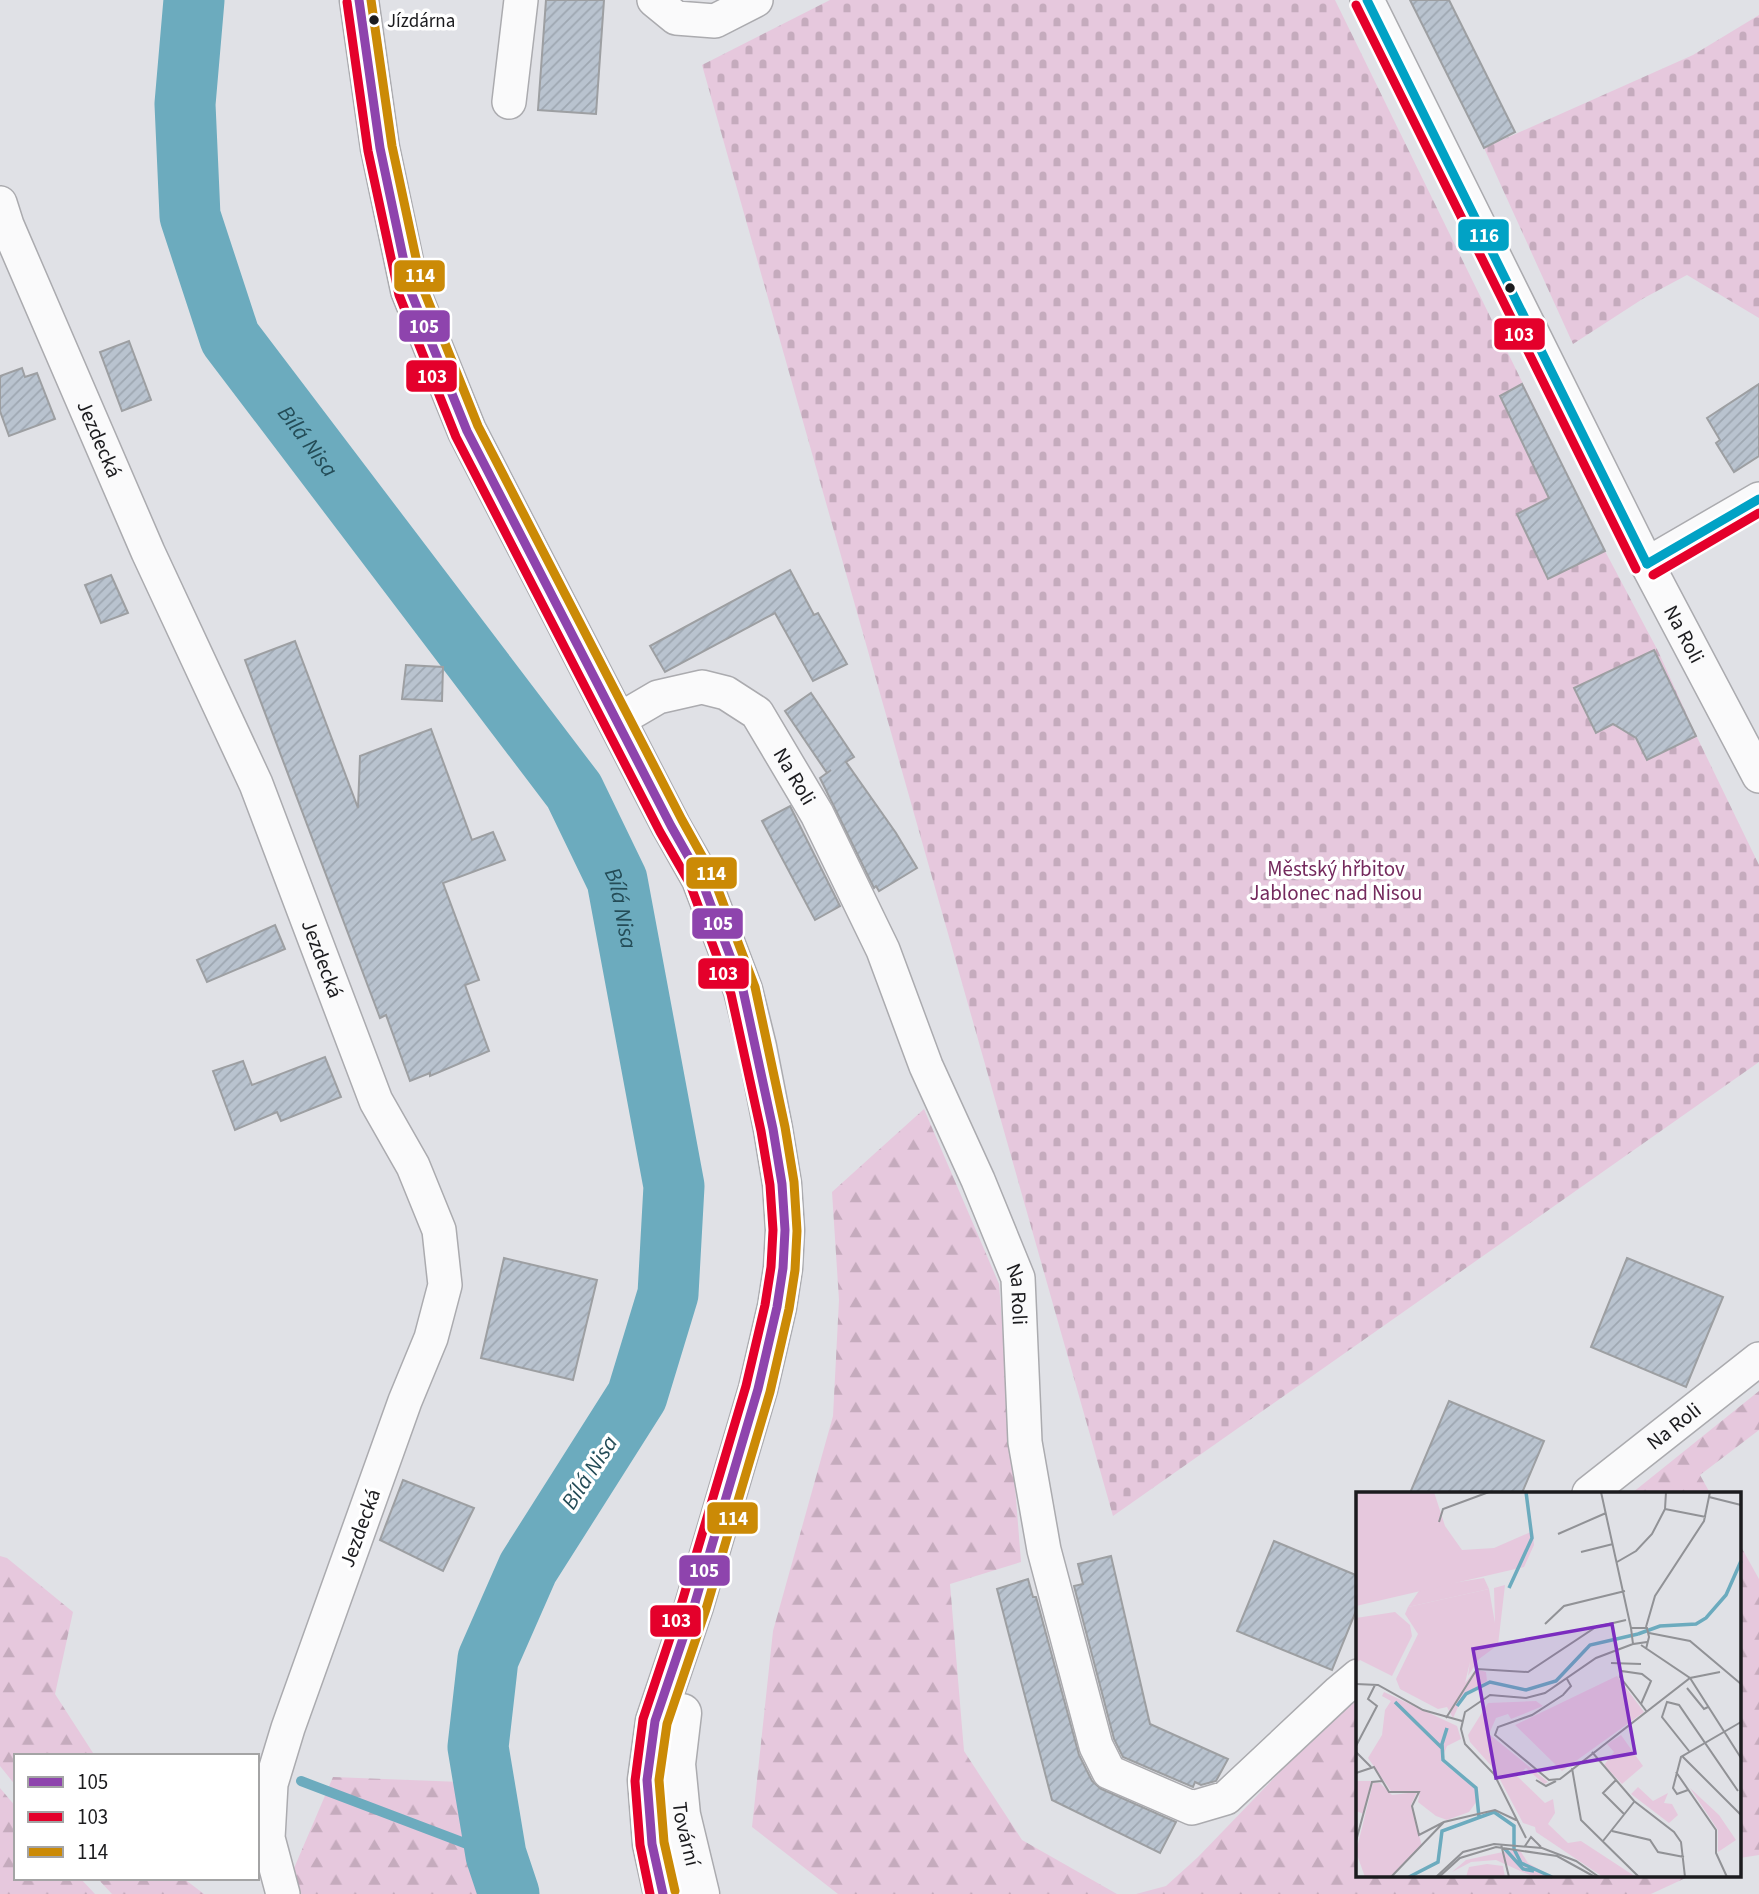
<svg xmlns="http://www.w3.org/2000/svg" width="1759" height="1894" viewBox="0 0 1759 1894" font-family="'Source Sans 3',sans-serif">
	<defs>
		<pattern id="forest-firs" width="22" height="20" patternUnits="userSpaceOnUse" patternTransform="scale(1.75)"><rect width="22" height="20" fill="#e6c8dd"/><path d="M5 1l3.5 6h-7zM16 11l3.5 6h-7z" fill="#c5abbd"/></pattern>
		<pattern id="cemetery-stones" width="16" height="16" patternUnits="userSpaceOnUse" patternTransform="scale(1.75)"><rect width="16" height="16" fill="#e6c8dd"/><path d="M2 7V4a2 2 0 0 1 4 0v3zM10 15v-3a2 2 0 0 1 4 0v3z" fill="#c5abbd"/></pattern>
		<pattern id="building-hatch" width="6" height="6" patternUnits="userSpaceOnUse" patternTransform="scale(1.75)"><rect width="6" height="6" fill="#b9c3cf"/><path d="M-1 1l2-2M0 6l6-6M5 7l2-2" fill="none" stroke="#9ea7b1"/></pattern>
	</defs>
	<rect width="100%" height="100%" fill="#e0e1e6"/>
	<g fill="url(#forest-firs)">
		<path d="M 924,1109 L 999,1284 L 1021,1562 L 950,1584 L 964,1751 L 1022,1840 L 1117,1894 L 838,1894 L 752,1827 L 773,1631 L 833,1416 L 839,1300 L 832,1192 Z"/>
		<path d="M 1759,1391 L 1759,1430 L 1700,1475 L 1710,1493 L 1632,1493 Z"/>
		<path d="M 1740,1545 L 1759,1579 L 1759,1855 L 1740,1858 Z"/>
		<path d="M 0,1556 L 7,1558 L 73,1612 L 55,1694 L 95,1756 L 16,1756 L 16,1786 L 0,1766 Z"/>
		<path d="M 1358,1700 L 1358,1875 L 1692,1875 L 1651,1894 L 1136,1894 L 1166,1886 L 1198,1857 L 1328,1722 Z"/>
		<path d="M 333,1777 L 461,1782 L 484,1886 L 488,1894 L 283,1894 Z"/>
		<path d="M 0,1788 L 16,1807 L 16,1878 L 80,1878 L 95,1894 L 0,1894 Z"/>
		<path d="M 97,1878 L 183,1878 L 204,1894 L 112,1894 Z"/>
	</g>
	<g fill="url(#cemetery-stones)">
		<path d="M 830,0 L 1335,0 L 1605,551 L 1658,651 L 1696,735 L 1759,865 L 1759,1062 L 1113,1516 L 702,65 Z"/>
		<path d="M 1759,15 L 1759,318 L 1687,275 L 1644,298 L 1573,344 L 1484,148 L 1693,55 Z"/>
	</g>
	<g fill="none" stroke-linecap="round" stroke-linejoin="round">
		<path stroke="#6cabbe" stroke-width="10" d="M 301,1781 L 496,1855"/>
		<path stroke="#6cabbe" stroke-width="61" id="s1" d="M 194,0 L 185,104 L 190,216 L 230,338 L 574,791 L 617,880 L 674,1186 L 668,1294 L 637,1396 L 528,1568 L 488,1659 L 478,1747 L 496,1855 L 509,1894"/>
	</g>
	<g fill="url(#building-hatch)" stroke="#9d9fa2" stroke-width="2">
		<path d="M 546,0 L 604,0 L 596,114 L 538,110 Z"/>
		<path d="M 1410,0 L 1449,0 L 1515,132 L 1484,148 Z"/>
		<path d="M 129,341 L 151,400 L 122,411 L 100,352 Z"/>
		<path d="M 22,368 L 25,377 L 37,373 L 55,419 L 9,436 L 0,411 L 0,376 Z"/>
		<path d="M 1522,384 L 1605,551 L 1548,579 L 1517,514 L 1549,498 L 1500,396 Z"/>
		<path d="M 1759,384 L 1759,456 L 1734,472 L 1716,443 L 1720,440 L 1707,418 Z"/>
		<path d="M 790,570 L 814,615 L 818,613 L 847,664 L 813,681 L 775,613 L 665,672 L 650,646 Z"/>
		<path d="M 111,575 L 128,613 L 101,623 L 85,585 Z"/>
		<path d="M 295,641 L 358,808 L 360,756 L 431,729 L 472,840 L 493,832 L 505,860 L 443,883 L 479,980 L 465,985 L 489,1051 L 430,1076 L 430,1073 L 410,1081 L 386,1015 L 380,1018 L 245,660 Z"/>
		<path d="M 1654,650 L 1696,736 L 1647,760 L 1636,738 L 1613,724 L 1596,733 L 1574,688 Z"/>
		<path d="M 406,665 L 443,667 L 442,701 L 402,699 Z"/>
		<path d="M 811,693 L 854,757 L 846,762 L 896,833 L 917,868 L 879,891 L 876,886 L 874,888 L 820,778 L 831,770 L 827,773 L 785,711 Z"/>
		<path d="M 790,806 L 840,906 L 815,920 L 762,821 Z"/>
		<path d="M 275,925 L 285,949 L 207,982 L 197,960 Z"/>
		<path d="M 325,1057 L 341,1097 L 281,1121 L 277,1112 L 235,1130 L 213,1071 L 243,1061 L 252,1085 Z"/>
		<path d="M 504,1258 L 597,1280 L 573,1380 L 481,1358 Z"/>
		<path d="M 1627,1258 L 1723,1297 L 1686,1387 L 1591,1347 Z"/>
		<path d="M 1449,1401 L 1544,1441 L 1522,1493 L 1410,1493 Z"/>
		<path d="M 403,1480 L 474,1508 L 443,1571 L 380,1540 Z"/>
		<path d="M 1274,1541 L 1358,1576 L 1358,1606 L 1332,1670 L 1237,1631 Z"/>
		<path d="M 1111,1556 L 1150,1724 L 1228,1759 L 1216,1781 L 1201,1785 L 1195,1782 L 1193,1787 L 1123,1757 L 1114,1739 L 1074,1586 L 1083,1584 L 1078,1564 Z"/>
		<path d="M 1028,1579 L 1033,1597 L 1036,1597 L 1079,1755 L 1092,1781 L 1101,1789 L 1176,1822 L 1160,1853 L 1052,1800 L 997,1589 Z"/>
	</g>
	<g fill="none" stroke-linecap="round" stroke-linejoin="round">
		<defs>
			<g id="street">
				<path d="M 654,0 L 676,18 L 715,21 L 756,0"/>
				<path id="s2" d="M 1367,0 L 1647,564 L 1759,776"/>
				<path d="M 509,102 L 521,0"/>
				<path id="s3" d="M 0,203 L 7,225 L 148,552 L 256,784 L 376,1101 L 413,1166 L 439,1230 L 445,1285 L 431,1338 L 405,1401 L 288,1728 L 271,1784 L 268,1838 L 283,1894"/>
				<path d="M 1647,564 L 1759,499"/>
				<path id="s4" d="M 617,721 L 658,697 L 702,687 L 726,693 L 757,713 L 817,814 L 883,950 L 926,1066 L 978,1180 L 1018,1278 L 1025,1442 L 1044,1550 L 1096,1746 L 1109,1772 L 1192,1808 L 1226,1798 L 1339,1692 L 1358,1676"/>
				<path id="s5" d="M 1589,1493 L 1759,1359"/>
			</g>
			<g id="secondary">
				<path d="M 359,0 L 380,148 L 410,290 L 467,431 L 671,826 L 701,879 L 743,990 L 757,1047 L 773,1129 L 782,1184 L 785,1230 L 783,1268 L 777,1307 L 758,1389 L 694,1606 L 655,1721 L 647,1780 L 652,1844 L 663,1894"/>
				<path id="s6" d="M 682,1713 L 676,1764 L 681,1815 L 700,1894"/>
			</g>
		</defs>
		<use href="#street" stroke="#ababaf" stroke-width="36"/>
		<use href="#secondary" stroke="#ababaf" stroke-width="41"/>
		<use href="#street" stroke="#fafafb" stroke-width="33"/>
		<use href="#secondary" stroke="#fafafb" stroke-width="38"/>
		<defs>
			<path id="bus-1" d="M 359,0 L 380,148 L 410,290 L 467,431 L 671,826 L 701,879 L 743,990 L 773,1129 L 782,1184 L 785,1230 L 783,1268 L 777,1307 L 758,1389 L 694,1606 L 655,1721 L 647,1780 L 652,1844 L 663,1894"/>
			<g id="bus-2">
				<path d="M 347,2 L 368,151 L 399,295 L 456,437 L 660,832 L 690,884 L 731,994 L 761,1131 L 770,1185 L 773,1230 L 771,1267 L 765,1305 L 746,1386 L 682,1602 L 643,1719 L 635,1781 L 640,1845 L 650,1894"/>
				<path d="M 1356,5 L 1636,569"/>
				<path d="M 1653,575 L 1759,513"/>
			</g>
			<path id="bus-3" d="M 371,0 L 392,146 L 422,286 L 478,426 L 682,820 L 712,874 L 755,987 L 785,1127 L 794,1182 L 797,1231 L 795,1270 L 789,1309 L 770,1392 L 706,1609 L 667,1724 L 659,1780 L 664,1842 L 675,1891"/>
			<g id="bus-4">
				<path d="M 1367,0 L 1647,564"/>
				<path d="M 1647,564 L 1759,499"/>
			</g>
		</defs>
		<use href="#bus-1" stroke="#fff" stroke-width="14"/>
		<use href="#bus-2" stroke="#fff" stroke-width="14"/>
		<use href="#bus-3" stroke="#fff" stroke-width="14"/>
		<use href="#bus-4" stroke="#fff" stroke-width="14"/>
		<use href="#bus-1" stroke="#8e44ad" stroke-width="9"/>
		<use href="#bus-2" stroke="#e4002b" stroke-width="9"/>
		<use href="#bus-3" stroke="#cb8a06" stroke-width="9"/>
		<use href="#bus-4" stroke="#01a2c5" stroke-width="9"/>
	</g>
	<g fill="#1b1b1e" stroke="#fff" stroke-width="2.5">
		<circle cx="374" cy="20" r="6"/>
		<circle cx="1510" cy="288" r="6"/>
	</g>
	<g text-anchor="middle" stroke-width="7" stroke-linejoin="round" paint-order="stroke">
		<g font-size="19" fill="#1b1b1e" stroke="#fff" text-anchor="start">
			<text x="387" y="27">Jízdárna</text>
		</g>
		<g font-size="21" fill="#1b1b1e" stroke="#fff">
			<text dy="7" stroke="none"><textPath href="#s3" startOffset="256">Jezdecká</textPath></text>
			<text dy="7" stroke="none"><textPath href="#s2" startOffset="709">Na Roli</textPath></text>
			<text dy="7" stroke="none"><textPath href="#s4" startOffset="228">Na Roli</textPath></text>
			<text dy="7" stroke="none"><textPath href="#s3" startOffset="822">Jezdecká</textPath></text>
			<text dy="7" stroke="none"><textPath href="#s4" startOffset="794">Na Roli</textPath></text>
			<text dy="7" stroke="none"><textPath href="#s5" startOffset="108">Na Roli</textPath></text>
			<text transform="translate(360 1528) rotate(-70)" y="7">Jezdecká</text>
			<text dy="7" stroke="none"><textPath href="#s6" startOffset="122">Tovární</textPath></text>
		</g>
		<g font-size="21" fill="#742a5d" stroke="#fff">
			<text x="1336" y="876">Městský hřbitov<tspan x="1336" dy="24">Jablonec nad Nisou</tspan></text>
		</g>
		<g font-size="23" font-style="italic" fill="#244c57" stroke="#fff">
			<text dy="8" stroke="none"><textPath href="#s1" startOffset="474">Bílá Nisa</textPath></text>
			<text dy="8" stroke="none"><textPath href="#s1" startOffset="1041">Bílá Nisa</textPath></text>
			<text transform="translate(589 1472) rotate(-57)" y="8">Bílá Nisa</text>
		</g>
	</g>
	<g transform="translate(1356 1492)">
		<rect width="385" height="385" fill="#e0e1e6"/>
		<path d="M 128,86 L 133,97 L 52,115 L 65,96 ZM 0,289 L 15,289 L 8,322 L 0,319 Z" fill="#e6c8dd"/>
		<path d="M 0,0 L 78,0 L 89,34 L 106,58 L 138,56 L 177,39 L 178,53 L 168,75 L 0,114 ZM 149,93 L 142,153 L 123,167 L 112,184 L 114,170 L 109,191 L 120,177 L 130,180 L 131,189 L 108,202 L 97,226 L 91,215 L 82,217 L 44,197 L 40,187 L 62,142 L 49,122 L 52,115 L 133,97 L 139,131 L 138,96 ZM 39,120 L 54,133 L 56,144 L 36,184 L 4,168 L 0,171 L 0,126 ZM 28,200 L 101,234 L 105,247 L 91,254 L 85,269 L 119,297 L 121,309 L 113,320 L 91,328 L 80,324 L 62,310 L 64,299 L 35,299 L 12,266 L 26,243 L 29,218 L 35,209 L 26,204 ZM 180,209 L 187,214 L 155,227 L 152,222 L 140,226 L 133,242 L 192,290 L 188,292 L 170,276 L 161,284 L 189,311 L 197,307 L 199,321 L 192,332 L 212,351 L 225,349 L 280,385 L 247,385 L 180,340 L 179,335 L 167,331 L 139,278 L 114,250 L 112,243 L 132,211 ZM 17,291 L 24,291 L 36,303 L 61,300 L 55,313 L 66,354 L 34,385 L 9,385 L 0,360 ZM 156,358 L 165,360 L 172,371 L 197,385 L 178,385 L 140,368 L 115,370 L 96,380 L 110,368 Z" fill="#e6c8dd"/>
		<path d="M 261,184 L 288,220 L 206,279 L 159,233 ZM 265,243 L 287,274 L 266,292 L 248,273 L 258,260 L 251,252 Z" fill="#e6c8dd"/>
		<path d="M 282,295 L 297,309 L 312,301 L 308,311 L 316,312 L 322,323 L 313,331 L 275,302 ZM 334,296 L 363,323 L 380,348 L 362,360 L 362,338 ZM 131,372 L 147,374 L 149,385 L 110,385 L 113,375 Z" fill="#e6c8dd"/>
		<path fill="none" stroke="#6cabbe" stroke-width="3.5" d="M 153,96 L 176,46 L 170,0M 282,142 L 304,134 L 340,132 L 350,126 L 370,103 L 385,69M 39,210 L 86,256M 101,214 L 110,202 L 134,190 L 170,198 L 200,189 L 234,153 L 282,142M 91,236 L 86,252 L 87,268 L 120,296 L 123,325M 149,357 L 167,377 L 178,379M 53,385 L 82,370 L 86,339 L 138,320 L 158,334 L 158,357 L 165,371 L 196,385"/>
		<path fill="none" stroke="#919296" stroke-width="2" d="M 245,0 L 275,136M 353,5 L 385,13M 309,17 L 350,25M 83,30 L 87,17 L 133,0M 202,42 L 250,21M 225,60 L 257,52M 261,70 L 280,59 L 296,42 L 309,17 L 310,0M 189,132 L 208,114 L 269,99M 290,135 L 299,104 L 348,29 L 354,0M 293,141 L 334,149 L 385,192M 285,153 L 334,186 L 385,266M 290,157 L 293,145 L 291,136 L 275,136 L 277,152 L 291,150M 255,171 L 285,172M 211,187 L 215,194 L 207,203 L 176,223 L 142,235 L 139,243 L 193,288 L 204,287 L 334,186 L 364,180M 0,192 L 22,193 L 67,218 L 106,229M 331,196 L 348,217 L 352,215M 285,212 L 295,189 L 286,182 L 265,179 L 264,185 L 285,212 L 291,220M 90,226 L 121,177 L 172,180 L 240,135 L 270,128M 0,254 L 21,214 L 12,207 L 19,193M 333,259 L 306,225 L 311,210 L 323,213 L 382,299M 0,260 L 15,275M 236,260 L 278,309 L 318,340 L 325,350 L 329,385M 326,264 L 385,323M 216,276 L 225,328 L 283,385M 320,280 L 360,338 L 360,361 L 371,385M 0,281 L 18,275 L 33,300 L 63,300 L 56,314 L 63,343 L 88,330M 180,288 L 190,294 L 200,289M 260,288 L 247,301 L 268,322M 332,298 L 321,302 L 317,296 L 325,265 L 385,230M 256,339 L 294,348 L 302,360 L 328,365M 170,346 L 138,282 L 109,252 L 105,237 L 109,220 L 134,203 L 170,206 L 189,201 L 240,166 L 277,152M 0,349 L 16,290 L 26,289M 247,349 L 278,310M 145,352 L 153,385M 169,354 L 175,345 L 185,355M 35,385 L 88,330 L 139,318 L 160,328M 80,385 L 107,360 L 138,352 L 186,356 L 220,369 L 243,385M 83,385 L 104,366 L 140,355 L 201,364 L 239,385"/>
		<path fill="#7b2cbf" fill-opacity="0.15" stroke="#7b2cbf" stroke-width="3.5" d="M 256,132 L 279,261 L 140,286 L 117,157 Z"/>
		<rect width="385" height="385" fill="none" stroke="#1b1b1e" stroke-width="3.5"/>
	</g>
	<g stroke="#fff" stroke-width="2.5">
		<rect x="1457" y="218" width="53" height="34" rx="7" fill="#01a2c5"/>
		<rect x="393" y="259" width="53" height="34" rx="7" fill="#cb8a06"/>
		<rect x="398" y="309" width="53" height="34" rx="7" fill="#8e44ad"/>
		<rect x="1493" y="317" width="53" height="34" rx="7" fill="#e4002b"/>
		<rect x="405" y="359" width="53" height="34" rx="7" fill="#e4002b"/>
		<rect x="685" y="856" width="53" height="34" rx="7" fill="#cb8a06"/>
		<rect x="691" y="907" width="53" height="33" rx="7" fill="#8e44ad"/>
		<rect x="697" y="957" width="53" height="33" rx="7" fill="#e4002b"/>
		<rect x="706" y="1501" width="53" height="34" rx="7" fill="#cb8a06"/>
		<rect x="678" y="1554" width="53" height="33" rx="7" fill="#8e44ad"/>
		<rect x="649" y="1604" width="53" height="34" rx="7" fill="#e4002b"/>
	</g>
	<g font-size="19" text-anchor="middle" font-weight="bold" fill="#fff">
		<text x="1484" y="242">116</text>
		<text x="420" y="282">114</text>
		<text x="424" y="333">105</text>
		<text x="1519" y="341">103</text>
		<text x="432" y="383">103</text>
		<text x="711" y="880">114</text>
		<text x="718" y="930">105</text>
		<text x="723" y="980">103</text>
		<text x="733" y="1525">114</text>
		<text x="704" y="1577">105</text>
		<text x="676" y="1627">103</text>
	</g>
	<rect x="14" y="1754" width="245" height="126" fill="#ffffff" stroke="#a4a4a5" stroke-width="2"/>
	<rect x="28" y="1777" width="35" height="10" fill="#8e44ad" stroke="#a4a4a5" stroke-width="2"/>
	<text x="77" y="1789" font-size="21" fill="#1b1b1e">105</text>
	<rect x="28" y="1812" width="35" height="10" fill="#e4002b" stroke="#a4a4a5" stroke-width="2"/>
	<text x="77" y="1824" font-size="21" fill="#1b1b1e">103</text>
	<rect x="28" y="1847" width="35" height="10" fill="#cb8a06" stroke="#a4a4a5" stroke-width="2"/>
	<text x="77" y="1859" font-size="21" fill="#1b1b1e">114</text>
</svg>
